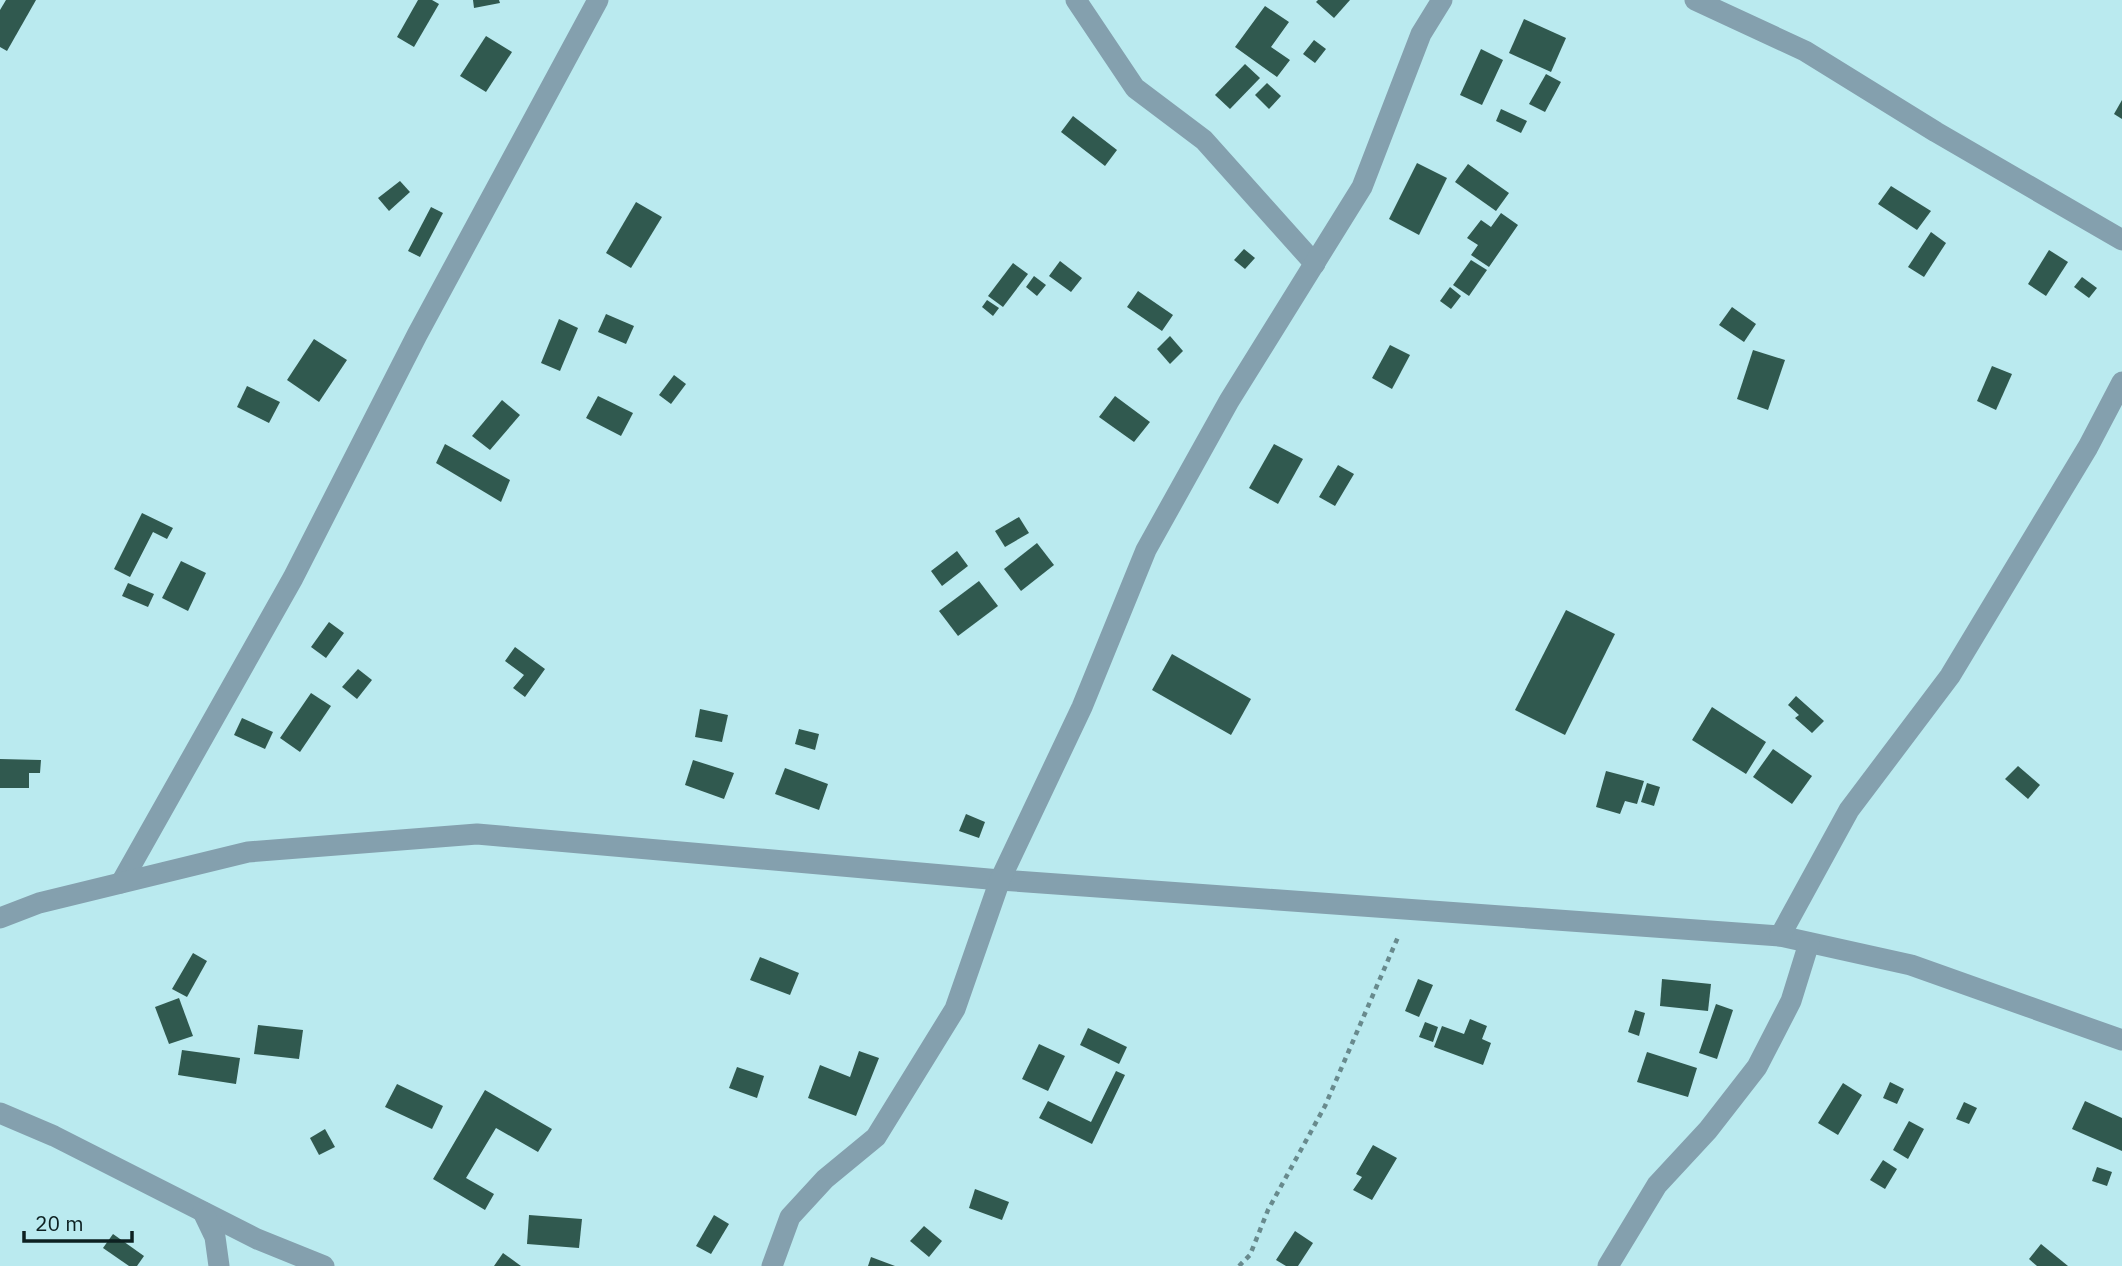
<svg xmlns="http://www.w3.org/2000/svg" width="2122" height="1266" viewBox="0 0 2122 1266" font-family="'IBM Plex Sans',sans-serif">
	<rect width="100%" height="100%" fill="#baeaef"/>
	<g fill="#30594f">
		<path d="M 6,0 L 36,0 L 7,51 L 0,47 L 0,10 Z"/>
		<path d="M 418,0 L 432,0 L 439,4 L 414,47 L 397,37 Z"/>
		<path d="M 473,0 L 499,0 L 500,3 L 474,8 Z"/>
		<path d="M 1318,0 L 1350,0 L 1334,18 L 1316,2 Z"/>
		<path d="M 1265,6 L 1289,22 L 1271,47 L 1290,60 L 1277,77 L 1235,47 Z"/>
		<path d="M 1524,19 L 1566,38 L 1551,72 L 1509,53 Z"/>
		<path d="M 486,36 L 512,52 L 486,92 L 460,76 Z"/>
		<path d="M 1314,40 L 1326,49 L 1315,63 L 1303,54 Z"/>
		<path d="M 1481,49 L 1503,60 L 1482,105 L 1460,95 Z"/>
		<path d="M 1245,64 L 1260,78 L 1230,109 L 1215,95 Z"/>
		<path d="M 1546,74 L 1561,82 L 1545,112 L 1529,104 Z"/>
		<path d="M 1267,83 L 1281,96 L 1269,109 L 1255,95 Z"/>
		<path d="M 2122,100 L 2122,119 L 2114,114 Z"/>
		<path d="M 1501,109 L 1527,121 L 1521,133 L 1496,121 Z"/>
		<path d="M 1073,116 L 1117,150 L 1105,166 L 1061,132 Z"/>
		<path d="M 1417,163 L 1447,178 L 1419,235 L 1389,219 Z"/>
		<path d="M 1468,164 L 1509,193 L 1496,211 L 1455,182 Z"/>
		<path d="M 400,181 L 410,192 L 389,211 L 378,198 Z"/>
		<path d="M 1891,186 L 1931,211 L 1917,230 L 1878,204 Z"/>
		<path d="M 636,202 L 662,217 L 631,268 L 606,253 Z"/>
		<path d="M 431,207 L 443,213 L 420,257 L 408,251 Z"/>
		<path d="M 1501,213 L 1518,225 L 1489,267 L 1471,255 L 1478,245 L 1467,238 L 1481,220 L 1491,227 Z"/>
		<path d="M 1931,232 L 1946,243 L 1924,277 L 1908,267 Z"/>
		<path d="M 1244,249 L 1255,258 L 1245,269 L 1234,260 Z"/>
		<path d="M 2049,250 L 2068,262 L 2046,296 L 2028,284 Z"/>
		<path d="M 1471,260 L 1487,270 L 1469,296 L 1453,285 Z"/>
		<path d="M 1060,261 L 1082,278 L 1071,292 L 1049,276 Z"/>
		<path d="M 1013,263 L 1028,274 L 1003,307 L 988,296 Z"/>
		<path d="M 1034,276 L 1046,285 L 1037,296 L 1026,287 Z"/>
		<path d="M 2082,277 L 2097,288 L 2089,298 L 2074,287 Z"/>
		<path d="M 1450,287 L 1461,296 L 1451,309 L 1440,301 Z"/>
		<path d="M 1138,291 L 1173,315 L 1162,331 L 1127,307 Z"/>
		<path d="M 987,300 L 999,308 L 993,316 L 982,307 Z"/>
		<path d="M 1732,307 L 1756,324 L 1744,342 L 1719,325 Z"/>
		<path d="M 606,314 L 634,326 L 626,344 L 598,332 Z"/>
		<path d="M 559,319 L 578,328 L 560,371 L 541,363 Z"/>
		<path d="M 1170,336 L 1183,351 L 1170,364 L 1157,349 Z"/>
		<path d="M 314,339 L 347,360 L 319,402 L 287,380 Z"/>
		<path d="M 1390,345 L 1410,355 L 1392,389 L 1372,378 Z"/>
		<path d="M 1753,350 L 1785,360 L 1768,410 L 1737,399 Z"/>
		<path d="M 1992,366 L 2012,374 L 1996,410 L 1977,401 Z"/>
		<path d="M 674,375 L 686,384 L 671,404 L 659,395 Z"/>
		<path d="M 247,386 L 280,402 L 269,423 L 237,407 Z"/>
		<path d="M 598,396 L 633,413 L 621,436 L 586,418 Z"/>
		<path d="M 1115,396 L 1150,422 L 1134,442 L 1099,417 Z"/>
		<path d="M 502,400 L 520,415 L 490,450 L 472,436 Z"/>
		<path d="M 445,444 L 510,480 L 501,502 L 436,463 Z"/>
		<path d="M 1274,444 L 1303,459 L 1278,504 L 1249,488 Z"/>
		<path d="M 1338,465 L 1354,474 L 1335,506 L 1319,497 Z"/>
		<path d="M 142,513 L 173,528 L 167,539 L 153,532 L 130,577 L 114,569 Z"/>
		<path d="M 1019,517 L 1029,533 L 1005,547 L 995,531 Z"/>
		<path d="M 1037,543 L 1054,565 L 1021,591 L 1004,569 Z"/>
		<path d="M 957,551 L 968,566 L 942,586 L 931,571 Z"/>
		<path d="M 181,561 L 206,573 L 188,611 L 162,598 Z"/>
		<path d="M 979,581 L 998,606 L 958,636 L 939,611 Z"/>
		<path d="M 128,583 L 154,594 L 148,607 L 122,596 Z"/>
		<path d="M 1566,610 L 1615,634 L 1565,735 L 1515,710 Z"/>
		<path d="M 329,622 L 344,633 L 326,658 L 311,647 Z"/>
		<path d="M 515,647 L 545,669 L 525,697 L 513,688 L 524,675 L 505,661 Z"/>
		<path d="M 1172,654 L 1251,699 L 1231,735 L 1152,690 Z"/>
		<path d="M 358,669 L 372,680 L 357,699 L 342,687 Z"/>
		<path d="M 311,693 L 331,706 L 300,752 L 280,738 Z"/>
		<path d="M 1796,696 L 1824,721 L 1812,733 L 1795,718 L 1799,715 L 1788,705 Z"/>
		<path d="M 1712,707 L 1766,742 L 1746,774 L 1692,740 Z"/>
		<path d="M 700,709 L 728,715 L 722,742 L 695,737 Z"/>
		<path d="M 242,718 L 273,732 L 265,749 L 234,735 Z"/>
		<path d="M 799,729 L 819,734 L 815,750 L 795,744 Z"/>
		<path d="M 1773,749 L 1812,776 L 1792,804 L 1753,777 Z"/>
		<path d="M 0,759 L 41,760 L 40,773 L 29,773 L 29,788 L 0,788 Z"/>
		<path d="M 693,760 L 734,773 L 724,799 L 685,785 Z"/>
		<path d="M 2018,766 L 2040,785 L 2028,799 L 2005,779 Z"/>
		<path d="M 785,768 L 828,784 L 819,810 L 775,794 Z"/>
		<path d="M 1606,771 L 1644,781 L 1637,804 L 1625,801 L 1620,814 L 1596,807 Z"/>
		<path d="M 1647,783 L 1660,787 L 1654,806 L 1641,802 Z"/>
		<path d="M 966,814 L 985,822 L 979,838 L 959,831 Z"/>
		<path d="M 193,953 L 207,961 L 187,997 L 172,989 Z"/>
		<path d="M 760,957 L 799,973 L 790,995 L 750,980 Z"/>
		<path d="M 1418,979 L 1433,985 L 1419,1017 L 1405,1011 Z"/>
		<path d="M 1662,979 L 1711,984 L 1708,1011 L 1660,1006 Z"/>
		<path d="M 179,998 L 193,1036 L 169,1044 L 155,1007 Z"/>
		<path d="M 1716,1004 L 1733,1010 L 1717,1059 L 1699,1053 Z"/>
		<path d="M 1635,1010 L 1645,1013 L 1639,1036 L 1628,1032 Z"/>
		<path d="M 1470,1019 L 1487,1026 L 1482,1039 L 1491,1043 L 1483,1065 L 1434,1047 L 1442,1026 L 1464,1034 Z"/>
		<path d="M 1425,1022 L 1438,1027 L 1433,1042 L 1419,1037 Z"/>
		<path d="M 258,1025 L 303,1030 L 299,1059 L 254,1054 Z"/>
		<path d="M 1088,1028 L 1127,1047 L 1119,1064 L 1080,1045 Z"/>
		<path d="M 1039,1044 L 1065,1056 L 1048,1091 L 1022,1079 Z"/>
		<path d="M 182,1050 L 240,1058 L 236,1084 L 178,1075 Z"/>
		<path d="M 859,1051 L 879,1058 L 856,1116 L 808,1098 L 820,1065 L 850,1077 Z"/>
		<path d="M 1647,1052 L 1697,1068 L 1688,1097 L 1637,1082 Z"/>
		<path d="M 737,1067 L 764,1076 L 757,1098 L 729,1088 Z"/>
		<path d="M 1116,1071 L 1125,1075 L 1092,1144 L 1039,1118 L 1048,1101 L 1091,1122 Z"/>
		<path d="M 1890,1082 L 1904,1089 L 1897,1104 L 1883,1098 Z"/>
		<path d="M 1843,1083 L 1862,1095 L 1838,1135 L 1818,1123 Z"/>
		<path d="M 397,1084 L 443,1106 L 432,1129 L 385,1107 Z"/>
		<path d="M 485,1090 L 552,1129 L 538,1152 L 496,1128 L 466,1178 L 494,1194 L 485,1210 L 433,1179 Z"/>
		<path d="M 2085,1101 L 2122,1118 L 2122,1151 L 2072,1129 Z"/>
		<path d="M 1964,1102 L 1977,1108 L 1969,1124 L 1956,1119 Z"/>
		<path d="M 1909,1121 L 1924,1129 L 1908,1159 L 1893,1150 Z"/>
		<path d="M 325,1129 L 335,1147 L 319,1155 L 310,1138 Z"/>
		<path d="M 1373,1145 L 1397,1158 L 1372,1200 L 1353,1190 L 1362,1177 L 1356,1174 Z"/>
		<path d="M 1883,1160 L 1897,1169 L 1885,1189 L 1870,1180 Z"/>
		<path d="M 2097,1167 L 2112,1172 L 2107,1186 L 2092,1181 Z"/>
		<path d="M 975,1189 L 1009,1202 L 1002,1220 L 969,1208 Z"/>
		<path d="M 529,1215 L 582,1219 L 579,1248 L 527,1244 Z"/>
		<path d="M 714,1215 L 729,1224 L 711,1254 L 696,1246 Z"/>
		<path d="M 924,1226 L 942,1241 L 929,1257 L 910,1241 Z"/>
		<path d="M 1295,1231 L 1313,1243 L 1298,1266 L 1286,1266 L 1276,1260 Z"/>
		<path d="M 113,1234 L 144,1256 L 137,1266 L 129,1266 L 103,1248 Z"/>
		<path d="M 2041,1244 L 2068,1266 L 2037,1266 L 2029,1259 Z"/>
		<path d="M 503,1253 L 521,1266 L 494,1266 Z"/>
		<path d="M 871,1257 L 895,1266 L 868,1266 Z"/>
	</g>
	<g fill="none" stroke-linecap="round" stroke-linejoin="round">
		<path stroke="#688a8d" stroke-width="4.5" stroke-dasharray="5 5" stroke-linecap="butt" d="M 1239,1266 L 1250,1255 L 1268,1210 L 1325,1106 L 1398,937"/>
		<g stroke="#84a0ae" stroke-width="21">
			<path d="M 1076,0 L 1135,88 L 1204,140 L 1315,264"/>
			<path d="M 1695,0 L 1805,51 L 1936,132 L 2122,240"/>
			<path d="M 121,883 L 293,578 L 417,335 L 598,0"/>
			<path d="M 0,918 L 39,903 L 248,852 L 477,834 L 1000,880 L 1780,936 L 1911,965 L 2122,1040"/>
			<path d="M 1780,936 L 1849,810 L 1950,676 L 2088,447 L 2122,382"/>
			<path d="M 0,1113 L 54,1136 L 257,1239 L 324,1266"/>
			<path d="M 203,1212 L 215,1237 L 219,1266"/>
			<path d="M 772,1266 L 790,1217 L 825,1179 L 876,1137 L 955,1009 L 1000,880 L 1082,707 L 1146,550 L 1229,401 L 1362,187 L 1421,34 L 1442,0"/>
			<path d="M 1608,1266 L 1657,1185 L 1708,1130 L 1757,1067 L 1791,1001 L 1809,943"/>
		</g>
	</g>
	<path d="M24 1231v10h108v-10" fill="none" stroke="#0d2021" stroke-width="3.5"/>
	<text x="35" y="1231" font-size="21" fill="#0d2021" stroke="#baeaef" stroke-width="5" paint-order="stroke">20 m</text>
</svg>
